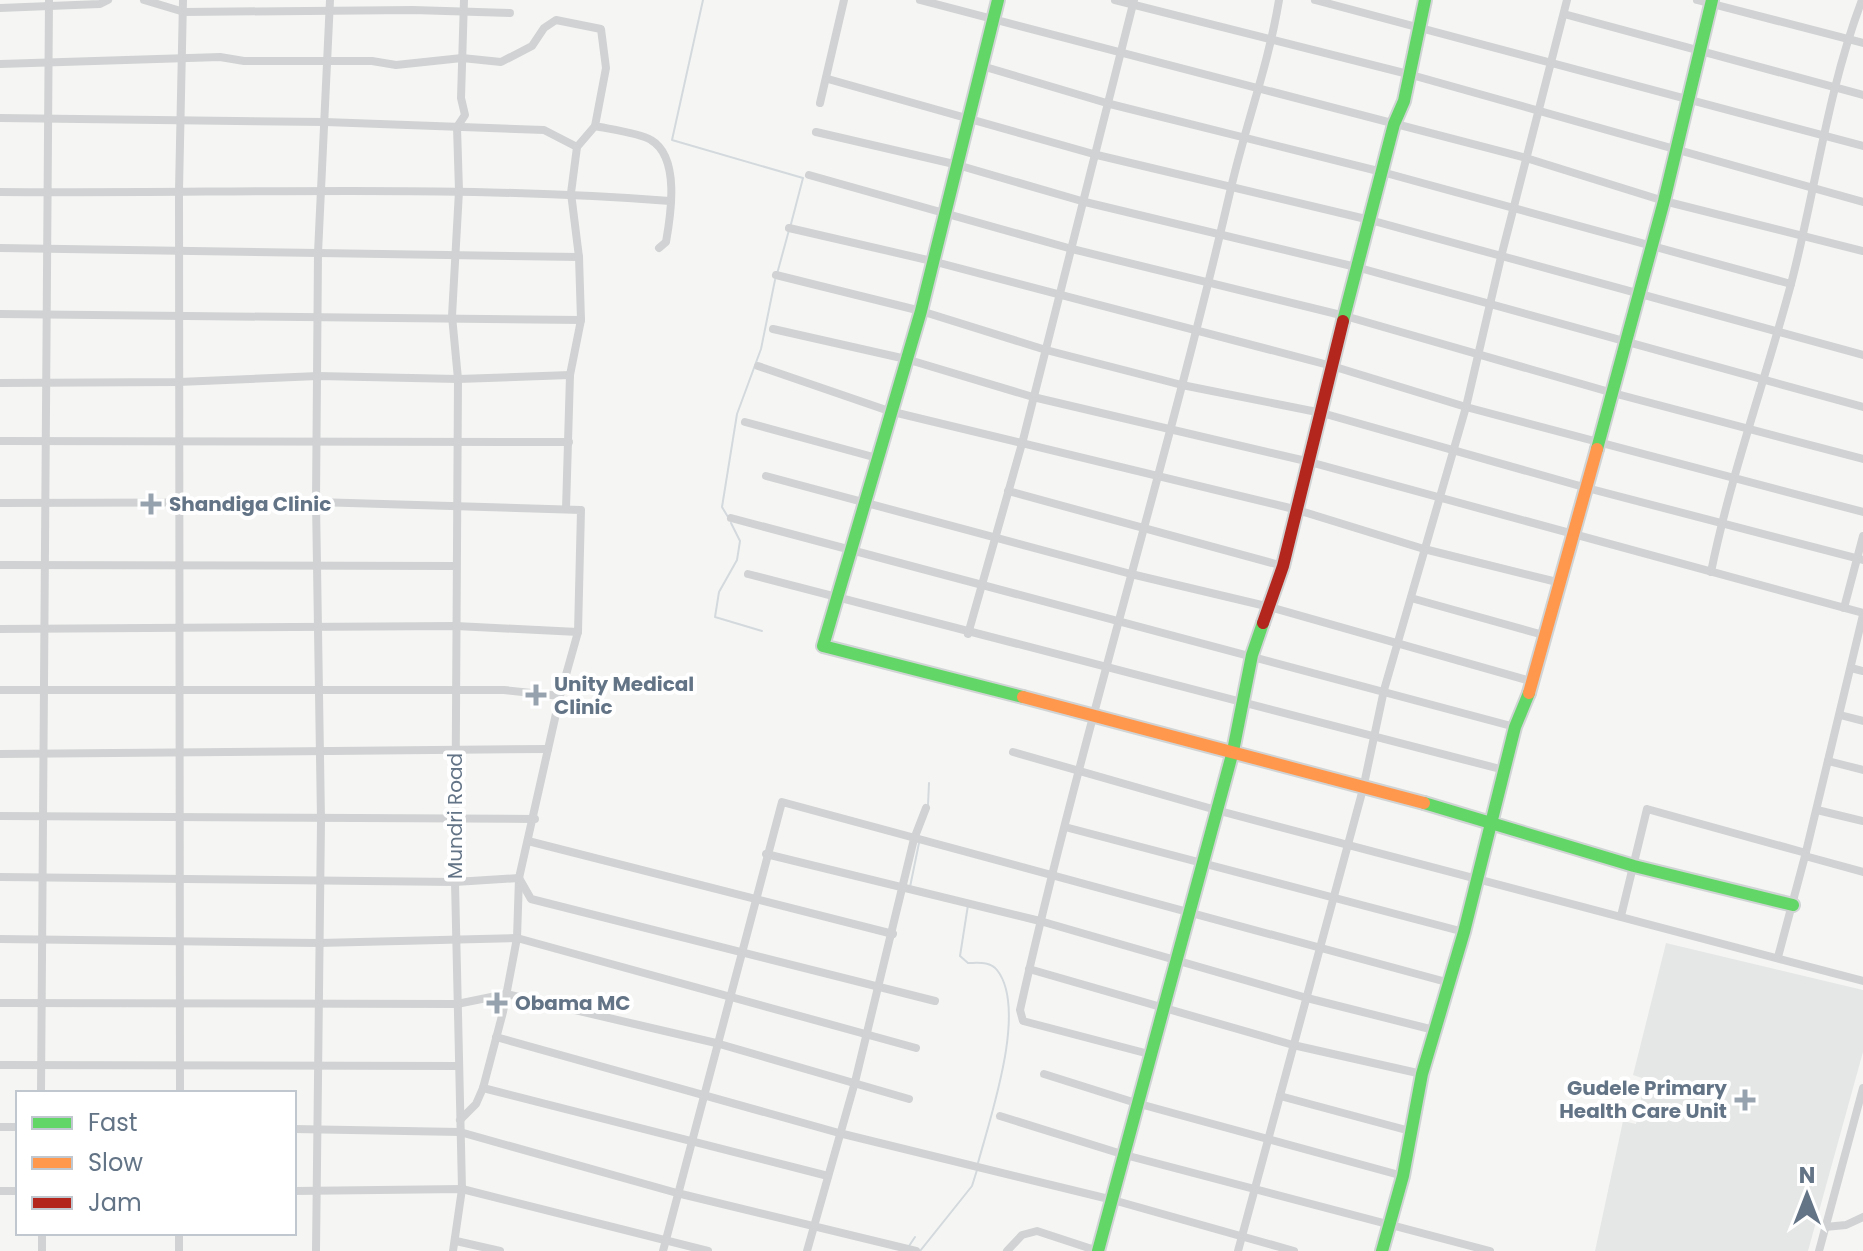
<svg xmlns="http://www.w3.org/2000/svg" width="1863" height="1251" viewBox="0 0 1863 1251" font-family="Poppins,sans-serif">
	<rect width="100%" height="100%" fill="#f5f6f4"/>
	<path fill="#e5e7e6" d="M 1666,943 L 1863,990 L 1863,1052 L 1808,1251 L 1595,1251 L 1623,1121 L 1636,1124 L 1645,1079 L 1633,1075 Z"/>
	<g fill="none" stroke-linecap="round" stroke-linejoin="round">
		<g stroke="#d3d9dd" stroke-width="2">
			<path d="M 703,0 L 672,140 L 803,178 L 791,224"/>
			<path d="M 777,274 L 789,230"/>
			<path d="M 728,517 L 722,507 L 737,414 L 761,349 L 775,280"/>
			<path d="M 731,523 L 740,541 L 737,560 L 719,592 L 715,617 L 762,631"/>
			<path d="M 928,805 L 929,783"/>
			<path d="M 910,887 L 919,843"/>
			<path d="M 968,905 L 960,956 L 968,963 C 978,963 990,961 997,970 C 1028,1009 990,1118 978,1163"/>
			<path d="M 909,1246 L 915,1237"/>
			<path d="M 920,1251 L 972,1186 L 977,1170"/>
		</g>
		<defs>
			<g id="fast">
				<path d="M 998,0 L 921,311 L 823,646 L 1023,697"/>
				<path d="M 1343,321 L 1394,124 L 1404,101 L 1425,0"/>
				<path d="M 1597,449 L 1664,201 L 1712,0"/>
				<path d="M 1424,803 L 1634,866 L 1793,905"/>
				<path d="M 1098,1251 L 1233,751 L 1252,655 L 1263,623"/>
				<path d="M 1382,1251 L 1403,1176 L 1422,1074 L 1464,932 L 1515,727 L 1529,693"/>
			</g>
			<g id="slow">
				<path d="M 1529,693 L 1597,449"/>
				<path d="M 1023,697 L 1424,803"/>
			</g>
			<path id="jam" d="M 1263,623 L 1283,566 L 1343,321"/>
		</defs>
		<use href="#fast" stroke="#d1d4d5" stroke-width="16"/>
		<use href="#slow" stroke="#d1d4d5" stroke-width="16"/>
		<use href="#jam" stroke="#d1d4d5" stroke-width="16"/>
		<g stroke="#d1d2d3" stroke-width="8">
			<path d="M 144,0 L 184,12 L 413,10 L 510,13"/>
			<path d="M 920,0 L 1526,158 L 1664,201 L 1863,251"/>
			<path d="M 1115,0 L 1408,74 L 1863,202"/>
			<path d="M 1315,0 L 1863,146"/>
			<path d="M 1697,0 L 1863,43"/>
			<path d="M 0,8 L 100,4 L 108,0"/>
			<path d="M 1564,14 L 1863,95"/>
			<path d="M 0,64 L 220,57 L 244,61 L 372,61 L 396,65 L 462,58 L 501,62 L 532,46 L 544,28 L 556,20 L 601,29 L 606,68 L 595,126 C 609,129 640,133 651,140 C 680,157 671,214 666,242 L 659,248"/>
			<path d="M 982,66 L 1110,104 L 1382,172 L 1791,284"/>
			<path d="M 828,79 L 1097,155 L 1370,220 L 1863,355"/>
			<path d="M 820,103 L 844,0"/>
			<path d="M 0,118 L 325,122 L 544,130 L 577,147"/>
			<path d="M 816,132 L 954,164 L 1085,202 L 1356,267 L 1863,407"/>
			<path d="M 809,175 L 1072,249 L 1345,316 L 1613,393 L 1863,459"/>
			<path d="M 0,192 C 223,194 447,184 670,201"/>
			<path d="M 789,228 L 932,261 L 1332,366 L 1466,407 L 1863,512"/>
			<path d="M 0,248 L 579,257"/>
			<path d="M 776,275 L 921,311 L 1046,350 L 1182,385 L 1322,413 L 1587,488 L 1863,560"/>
			<path d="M 0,314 L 581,320"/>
			<path d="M 773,329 L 906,359 L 1033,397 L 1306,461 L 1863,613"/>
			<path d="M 758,366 L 889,411 L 1294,509 L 1424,549 L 1561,583"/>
			<path d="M 0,383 L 179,382 L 318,376 L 458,379 L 570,375"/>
			<path d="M 745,422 L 877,458"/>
			<path d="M 0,441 L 569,442"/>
			<path d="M 766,476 L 1131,574 L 1270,607 L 1534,682"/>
			<path d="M 1008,491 L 1283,566"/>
			<path d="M 0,503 L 316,502 L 581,510 L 578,632 L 560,696 L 519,878 L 517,938 L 503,1012 L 483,1088 L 476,1104 L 460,1120"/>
			<path d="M 566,509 L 570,375 L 581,320 L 579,257 L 571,193 L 577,147 L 595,126"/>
			<path d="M 731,518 L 1515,727"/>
			<path d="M 0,565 L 455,566"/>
			<path d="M 1711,572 C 1731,474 1765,381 1791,284 C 1816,189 1827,92 1862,0"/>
			<path d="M 748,574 L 1504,770"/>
			<path d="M 1411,598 L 1547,636"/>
			<path d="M 1844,608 L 1863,536"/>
			<path d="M 1863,615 L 1805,856 L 1863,872"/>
			<path d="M 0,629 L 456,626 L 578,632"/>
			<path d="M 968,634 L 1023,440 L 1134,0"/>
			<path d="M 1851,668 L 1863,671"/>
			<path d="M 0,690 L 504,690 L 560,696"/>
			<path d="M 1840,715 L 1863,721"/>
			<path d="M 1013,752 L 1216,810 L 1863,981"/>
			<path d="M 0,754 L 548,749"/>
			<path d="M 1828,761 L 1863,770"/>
			<path d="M 1817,810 L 1863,821"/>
			<path d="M 0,816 L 535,819"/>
			<path d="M 1065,827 L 1464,932"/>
			<path d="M 528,841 L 893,934"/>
			<path d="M 766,854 L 1040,921 L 1307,998 L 1438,1031"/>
			<path d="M 0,877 L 455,882 L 519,878 L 531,899 L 935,1001"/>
			<path d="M 1621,916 L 1647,809 L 1806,853"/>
			<path d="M 0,939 L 319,943 L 517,938 L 916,1048"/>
			<path d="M 1778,957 L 1805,856"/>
			<path d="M 1029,969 L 1293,1045 L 1422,1074"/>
			<path d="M 0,1003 L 457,1004 L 506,994 L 716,1043 L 909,1099"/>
			<path d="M 496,1037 L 839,1133 L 1113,1200 L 1294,1251"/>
			<path d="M 1149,1054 L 1023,1021 L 1020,1010 C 1082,734 1167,464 1231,188 C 1246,123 1268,67 1279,0"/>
			<path d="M 0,1065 L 458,1066"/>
			<path d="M 1044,1074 L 1136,1103 L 1403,1176"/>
			<path d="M 483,1088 L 828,1176"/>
			<path d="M 41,1093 L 49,0"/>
			<path d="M 180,1093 L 179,190 L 183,0"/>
			<path d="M 1280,1096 L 1410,1131"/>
			<path d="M 1000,1116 L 1125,1155 L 1490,1251"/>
			<path d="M 0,1127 L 18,1127"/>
			<path d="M 294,1129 L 460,1132 L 677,1193 L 916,1251"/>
			<path d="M 0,1191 L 18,1191"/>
			<path d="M 294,1191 L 462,1189 L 708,1251"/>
			<path d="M 1825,1227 L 1846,1225 L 1863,1217"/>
			<path d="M 179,1233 L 179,1251"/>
			<path d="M 456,1241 L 500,1251"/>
			<path d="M 42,1251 L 42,1233"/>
			<path d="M 316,1251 L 321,820 L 316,502 L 318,253 L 330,0"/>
			<path d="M 453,1251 L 462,1189 L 455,882 L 458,379 L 452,316 L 459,191 L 457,127 L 465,115 L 461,98 L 464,0"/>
			<path d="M 663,1251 L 782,802 L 1450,983"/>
			<path d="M 807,1251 L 855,1082 L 914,839 L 926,808"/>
			<path d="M 1007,1251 L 1022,1235 L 1037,1231 L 1098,1251"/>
			<path d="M 1238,1251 L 1363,789 L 1384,690 L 1466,407 L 1501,257 L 1567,0"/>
			<path d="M 1819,1251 L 1863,1088"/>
		</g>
		<use href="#fast" stroke="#63d668" stroke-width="12"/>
		<use href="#slow" stroke="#ff974d" stroke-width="12"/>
		<use href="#jam" stroke="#b3261e" stroke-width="12"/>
	</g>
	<g fill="#96a2ad" stroke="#fff" stroke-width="3">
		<path d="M147 492h8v8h8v8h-8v8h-8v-8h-8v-8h8z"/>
		<path d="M532 683h8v8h8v8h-8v8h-8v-8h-8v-8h8z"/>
		<path d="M493 991h8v8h8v8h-8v8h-8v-8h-8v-8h8z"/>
		<path d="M1741 1088h8v8h8v8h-8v8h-8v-8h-8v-8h8z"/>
	</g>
	<g text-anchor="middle" stroke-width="8" stroke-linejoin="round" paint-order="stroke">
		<g font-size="20" font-weight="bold" fill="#637487" stroke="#fff" text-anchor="start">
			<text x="169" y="511">Shandiga Clinic</text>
			<text x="554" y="691">Unity Medical<tspan x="554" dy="23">Clinic</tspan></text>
			<text x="515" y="1010">Obama MC</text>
			<text x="1727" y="1095" text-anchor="end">Gudele Primary<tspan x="1727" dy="23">Health Care Unit</tspan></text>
		</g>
		<g font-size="20" fill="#637487" stroke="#fff">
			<text transform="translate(455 816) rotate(-90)" y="7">Mundri Road</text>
		</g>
	</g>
	<rect x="16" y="1091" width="280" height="144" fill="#ffffff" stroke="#c1c7cf" stroke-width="2"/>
	<rect x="32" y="1117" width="40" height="12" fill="#63d668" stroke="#c1c7cf" stroke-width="2"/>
	<text x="88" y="1131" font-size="24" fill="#637487">Fast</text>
	<rect x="32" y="1157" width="40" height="12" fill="#ff974d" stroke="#c1c7cf" stroke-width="2"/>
	<text x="88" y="1171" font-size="24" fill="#637487">Slow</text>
	<rect x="32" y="1197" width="40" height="12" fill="#b3261e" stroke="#c1c7cf" stroke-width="2"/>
	<text x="88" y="1211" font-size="24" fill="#637487">Jam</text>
	<g transform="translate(1807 1195)" stroke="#ffffff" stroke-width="6" paint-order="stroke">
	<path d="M0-6L14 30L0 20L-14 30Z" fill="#637487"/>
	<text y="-12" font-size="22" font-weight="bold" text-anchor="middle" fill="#637487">N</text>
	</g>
</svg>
